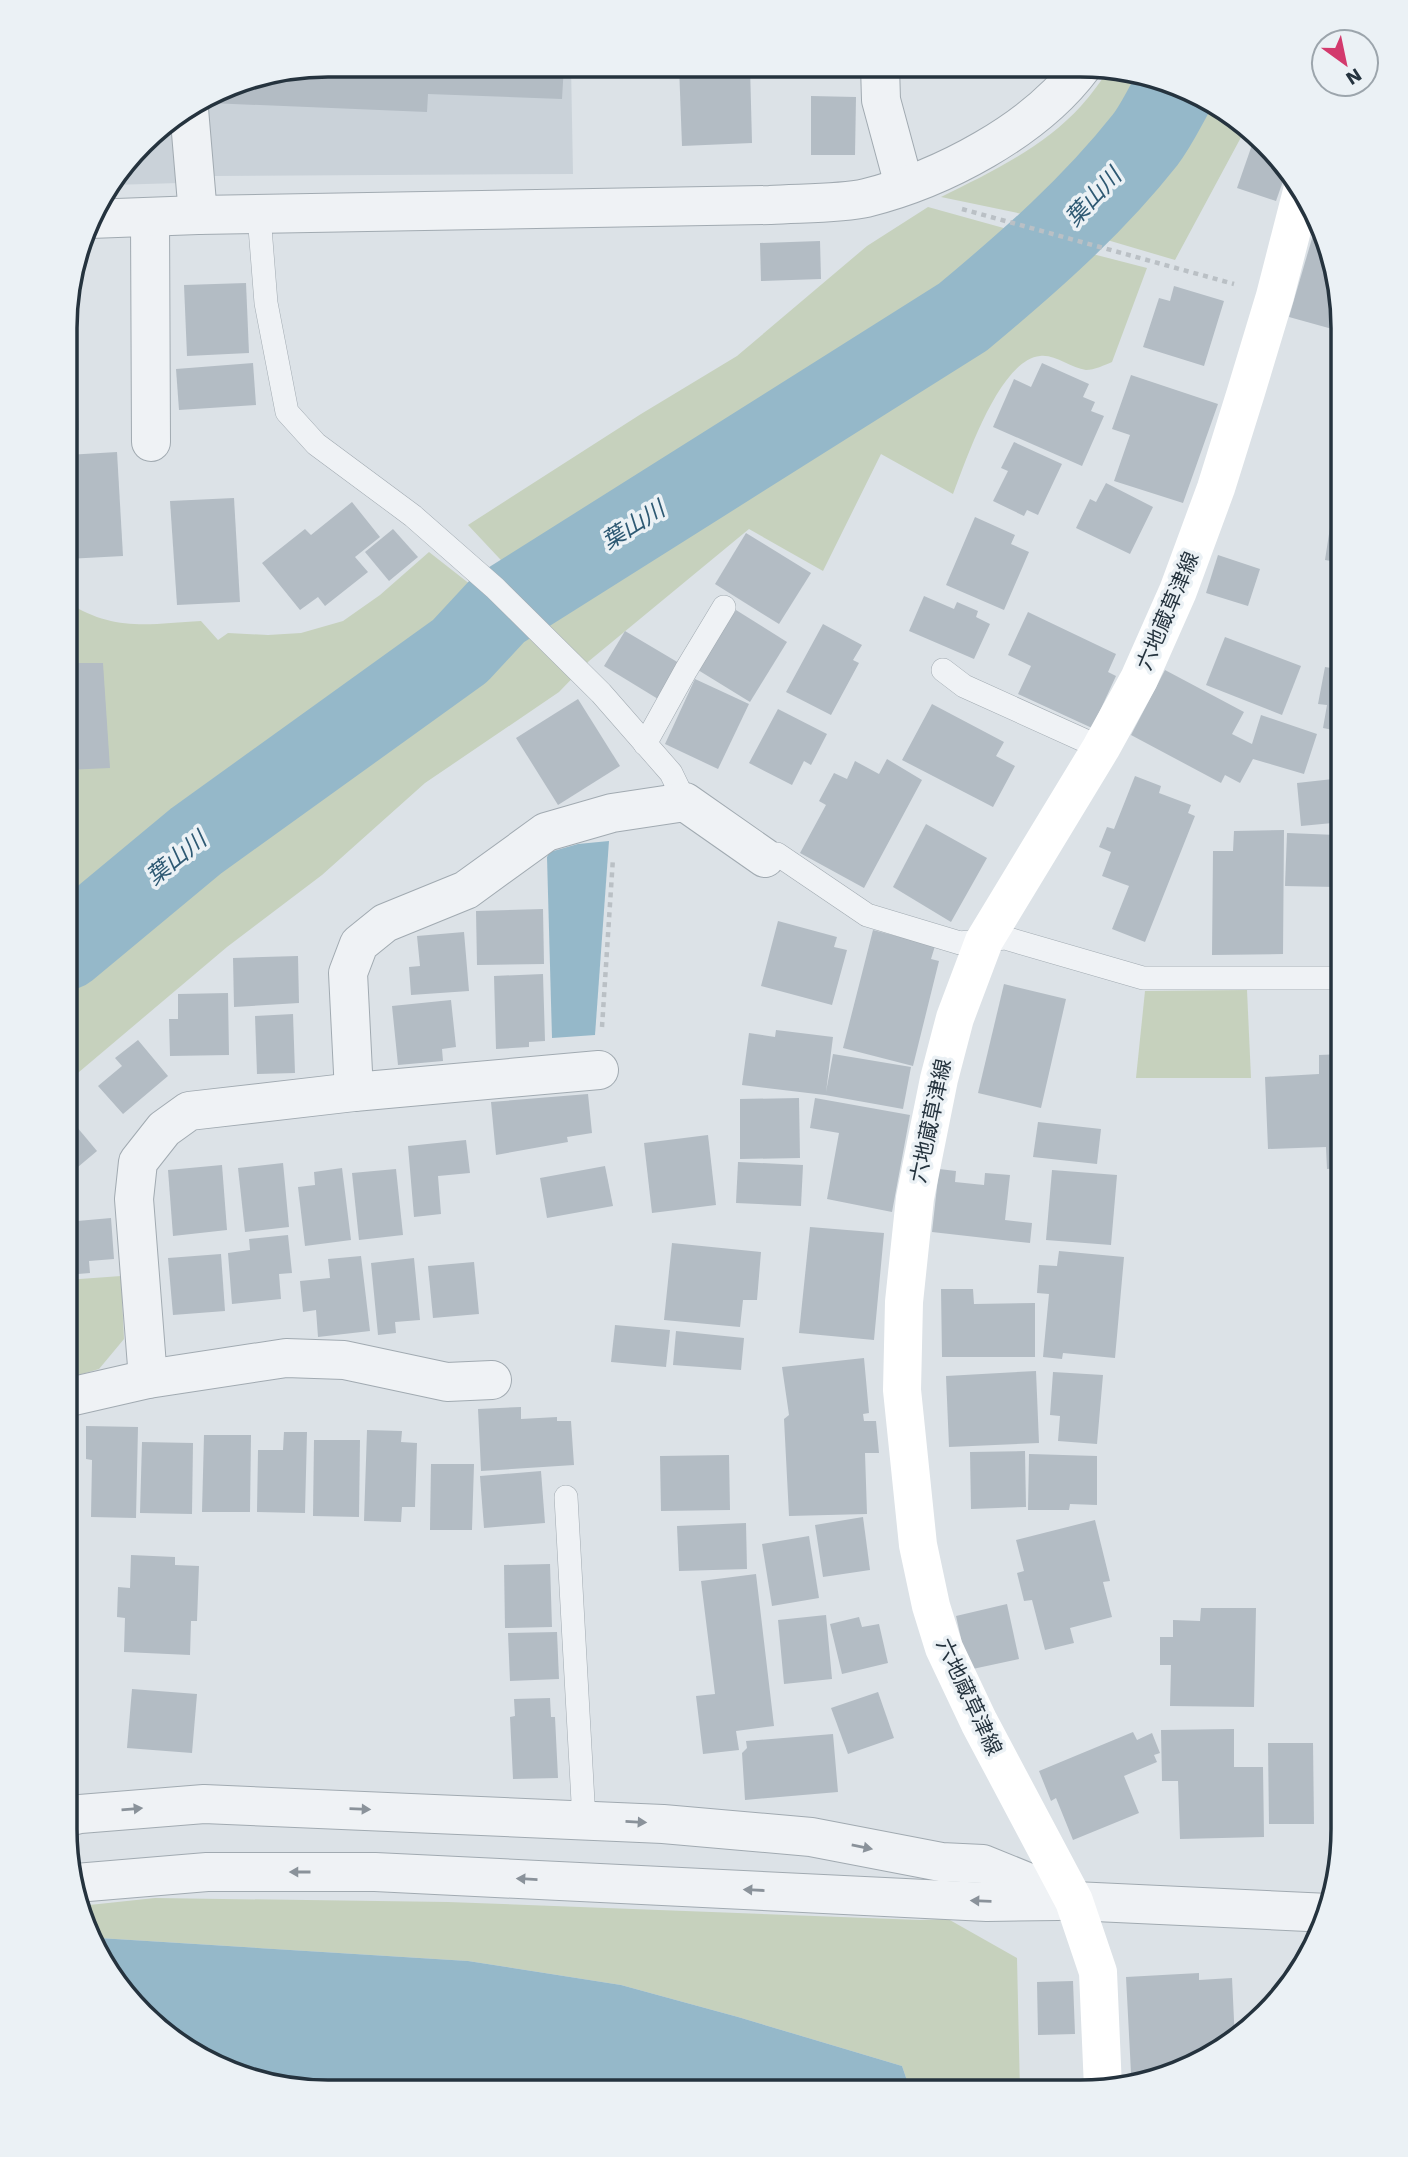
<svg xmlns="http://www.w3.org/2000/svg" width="1408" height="2157" viewBox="0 0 1408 2157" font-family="'Work Sans','Noto Sans JP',sans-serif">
	<rect width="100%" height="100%" fill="#dce2e7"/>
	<g fill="#cad2d9">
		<path d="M 328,65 L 571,65 L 573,174 L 213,176 L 207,98 L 228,85 Z"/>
		<path d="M 175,117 L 179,183 L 112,185 L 154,130 Z"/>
	</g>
	<g fill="#c6d1bd">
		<path d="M 1111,67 L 1164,80 C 1138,134 1096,178 1056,221 L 941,197 C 990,173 1044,147 1081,106 C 1092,94 1101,80 1111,67 Z"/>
		<path d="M 1202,97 L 1240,119 L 1249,128 L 1246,128 L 1175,260 L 1097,237 Z"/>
		<path d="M 928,207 L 1036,237 L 967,291 L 895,341 L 751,421 L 537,563 L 526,563 L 512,572 L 468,525 L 641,414 L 737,356 L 867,246 Z"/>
		<path d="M 1081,251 L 1147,268 L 1112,362 C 1105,365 1094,370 1086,370 C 1071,368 1055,354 1040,356 C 999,360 966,461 953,494 L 881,454 L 823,571 L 749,529 L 589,661 L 559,692 L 425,783 L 322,875 L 227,947 L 66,1083 L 66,993 L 306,803 L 360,752 L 520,630 L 558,613 L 580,586 L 778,457 L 923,375 L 1018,310 Z"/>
		<path d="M 429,552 L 480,592 L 463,621 L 350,705 L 269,754 L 66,916 L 67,602 C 114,632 148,624 201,621 L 218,640 L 228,633 L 268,635 L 301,633 L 343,621 L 380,595 Z"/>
		<path d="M 1247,990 L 1251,1078 L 1136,1078 L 1145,991 Z"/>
		<path d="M 121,1276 L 124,1339 L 99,1369 L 65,1379 L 65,1331 L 71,1327 L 65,1316 L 66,1280 Z"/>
		<path d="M 155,1898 L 448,1902 L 920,1920 L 948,1919 L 1017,1958 L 1020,2092 L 911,2092 L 902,2066 L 738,2017 L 621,1985 L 468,1961 L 99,1938 L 92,1942 L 85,1930 L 80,1906 Z"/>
	</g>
	<g fill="#95b8c9">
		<path d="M 609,841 L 595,1035 L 552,1038 L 547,857 L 550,852 L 578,844 Z"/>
		<path d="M 99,1938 L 468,1961 L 621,1985 L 738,2017 L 902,2066 L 911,2092 L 294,2090 L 228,2072 L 168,2038 L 119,1990 L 92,1942 Z"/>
	</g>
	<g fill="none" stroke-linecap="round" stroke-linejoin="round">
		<path stroke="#95b8c9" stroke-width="82" d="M 66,949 L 196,841 L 460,651 L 498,610 L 963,317 C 1029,262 1092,207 1145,140 C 1158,123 1167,102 1178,84"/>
	</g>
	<g fill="#b3bcc4">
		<path d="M 328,65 L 564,65 L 562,99 L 428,94 L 427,112 L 210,103 L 211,95 L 228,85 Z"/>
		<path d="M 679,66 L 750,66 L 752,143 L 682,146 Z"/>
		<path d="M 811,96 L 856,97 L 855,155 L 811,155 Z"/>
		<path d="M 1253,142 L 1268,147 L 1288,167 L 1276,201 L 1237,188 Z"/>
		<path d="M 1318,218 L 1323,227 L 1343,332 L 1289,317 Z"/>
		<path d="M 820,241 L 821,279 L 761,281 L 760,243 Z"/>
		<path d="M 246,283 L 249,353 L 187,356 L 184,285 Z"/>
		<path d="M 1174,286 L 1224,301 L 1204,366 L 1143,347 L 1159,298 L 1170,301 Z"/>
		<path d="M 253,363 L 256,405 L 179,410 L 176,369 Z"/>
		<path d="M 1042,363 L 1089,384 L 1083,397 L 1095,402 L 1091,411 L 1104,416 L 1082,466 L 993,427 L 1014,379 L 1031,387 Z"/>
		<path d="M 77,374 L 79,430 L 67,431 L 67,375 Z"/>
		<path d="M 1131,375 L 1218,404 L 1183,503 L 1114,481 L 1130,435 L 1112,429 Z"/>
		<path d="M 1014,442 L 1062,464 L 1038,515 L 1027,510 L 1024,516 L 993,501 L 1008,471 L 1001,468 Z"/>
		<path d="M 1342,450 L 1343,450 L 1343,563 L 1325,560 Z"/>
		<path d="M 117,452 L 123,556 L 67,559 L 67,455 Z"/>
		<path d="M 1106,483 L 1153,507 L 1130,554 L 1076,528 L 1090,499 L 1096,502 Z"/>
		<path d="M 234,498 L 240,602 L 177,605 L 170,501 Z"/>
		<path d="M 352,502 L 380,537 L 355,557 L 368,572 L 325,606 L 318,597 L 300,610 L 262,563 L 305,529 L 311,535 Z"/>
		<path d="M 975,517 L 1015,535 L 1011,544 L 1029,552 L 1004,610 L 946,585 Z"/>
		<path d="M 393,529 L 418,557 L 389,581 L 365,552 Z"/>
		<path d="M 746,533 L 811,573 L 779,624 L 715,584 Z"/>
		<path d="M 1218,555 L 1260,569 L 1248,606 L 1206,593 Z"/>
		<path d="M 924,596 L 954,609 L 957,602 L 978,611 L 976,617 L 990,624 L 974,659 L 909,631 Z"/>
		<path d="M 736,610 L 787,642 L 750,702 L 698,670 Z"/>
		<path d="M 1028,612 L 1116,654 L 1108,672 L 1116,676 L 1092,728 L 1018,694 L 1031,666 L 1008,655 Z"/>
		<path d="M 823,624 L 862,645 L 853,660 L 859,663 L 831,715 L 786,692 Z"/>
		<path d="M 625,631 L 679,663 L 658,699 L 604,666 Z"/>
		<path d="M 1225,637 L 1301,666 L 1282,715 L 1206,685 Z"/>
		<path d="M 66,663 L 103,663 L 110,768 L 66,770 Z"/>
		<path d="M 1325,667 L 1343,670 L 1343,732 L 1323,728 L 1327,705 L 1318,704 Z"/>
		<path d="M 1165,670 L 1244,712 L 1232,734 L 1252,744 L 1261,715 L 1317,734 L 1304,774 L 1253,759 L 1240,783 L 1225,775 L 1221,783 L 1131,735 Z"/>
		<path d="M 695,679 L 749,704 L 718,769 L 665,744 Z"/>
		<path d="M 578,699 L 620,766 L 558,805 L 516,738 Z"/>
		<path d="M 932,704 L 1004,742 L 996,756 L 1015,766 L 993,807 L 902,760 Z"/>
		<path d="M 778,709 L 827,734 L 811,765 L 804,761 L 792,785 L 749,763 Z"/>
		<path d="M 1340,743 L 1343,744 L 1343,766 L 1333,763 Z"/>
		<path d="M 887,759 L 922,780 L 864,888 L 800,853 L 826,805 L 819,801 L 834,773 L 847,779 L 855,761 L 879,774 Z"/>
		<path d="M 1135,776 L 1161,786 L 1159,793 L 1191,805 L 1188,813 L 1195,816 L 1145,942 L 1112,929 L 1129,886 L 1102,876 L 1111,852 L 1099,847 L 1107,827 L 1114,829 Z"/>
		<path d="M 1342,778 L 1343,822 L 1301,826 L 1297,783 Z"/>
		<path d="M 926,824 L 987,858 L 951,922 L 893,887 Z"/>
		<path d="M 1284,830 L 1283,954 L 1212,955 L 1213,851 L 1233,851 L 1234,831 Z"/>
		<path d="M 1287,833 L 1337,835 L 1335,887 L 1285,886 Z"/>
		<path d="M 543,909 L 544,964 L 477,965 L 476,911 Z"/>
		<path d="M 778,921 L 837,937 L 834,947 L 847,950 L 832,1005 L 761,986 Z"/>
		<path d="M 873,930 L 935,946 L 931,959 L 939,961 L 913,1066 L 843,1048 Z"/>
		<path d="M 464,932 L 469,991 L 411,995 L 409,967 L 420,966 L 417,936 Z"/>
		<path d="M 298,956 L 299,1003 L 234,1007 L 233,958 Z"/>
		<path d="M 543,974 L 545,1041 L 529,1042 L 529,1047 L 496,1049 L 494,976 Z"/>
		<path d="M 1004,984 L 1066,999 L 1041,1108 L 978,1093 Z"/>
		<path d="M 228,993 L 229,1055 L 170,1056 L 169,1019 L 178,1019 L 178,994 Z"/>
		<path d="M 451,1000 L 456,1047 L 442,1049 L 443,1061 L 398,1065 L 392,1006 Z"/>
		<path d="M 293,1014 L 295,1073 L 257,1074 L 255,1016 Z"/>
		<path d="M 776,1030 L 833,1037 L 826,1092 L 833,1054 L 911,1067 L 903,1109 L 825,1095 L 742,1085 L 749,1033 L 775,1037 Z"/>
		<path d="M 138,1040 L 168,1076 L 123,1114 L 98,1086 L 122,1066 L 115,1058 Z"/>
		<path d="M 1343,1054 L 1343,1168 L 1327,1169 L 1326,1147 L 1268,1149 L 1265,1077 L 1319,1074 L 1319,1055 Z"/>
		<path d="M 588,1094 L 592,1133 L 567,1137 L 568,1142 L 496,1155 L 491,1102 Z"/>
		<path d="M 799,1098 L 800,1158 L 740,1159 L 740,1099 Z"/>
		<path d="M 815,1098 L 910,1115 L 892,1212 L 827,1199 L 839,1133 L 810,1128 Z"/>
		<path d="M 66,1114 L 97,1151 L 66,1177 Z"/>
		<path d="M 1038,1122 L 1101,1129 L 1097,1164 L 1033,1157 Z"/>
		<path d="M 708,1135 L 716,1205 L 652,1213 L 644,1143 Z"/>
		<path d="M 466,1140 L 470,1173 L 438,1176 L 441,1214 L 414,1217 L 408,1146 Z"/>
		<path d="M 738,1162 L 803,1165 L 801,1206 L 736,1203 Z"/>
		<path d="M 283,1163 L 289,1227 L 245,1232 L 238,1168 Z"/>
		<path d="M 222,1165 L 227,1230 L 173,1236 L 168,1170 Z"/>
		<path d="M 605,1166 L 613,1206 L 547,1218 L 540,1178 Z"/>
		<path d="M 342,1168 L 351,1240 L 305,1246 L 298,1187 L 315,1185 L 314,1172 Z"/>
		<path d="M 396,1169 L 403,1235 L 359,1240 L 352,1173 Z"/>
		<path d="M 939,1169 L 956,1171 L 955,1182 L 984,1185 L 985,1173 L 1010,1175 L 1005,1220 L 1032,1223 L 1030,1243 L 932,1232 Z"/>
		<path d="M 1052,1170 L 1117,1175 L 1111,1245 L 1046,1240 Z"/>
		<path d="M 111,1218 L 114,1259 L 89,1261 L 90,1273 L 66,1275 L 66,1222 Z"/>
		<path d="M 810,1227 L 884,1233 L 874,1340 L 799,1333 Z"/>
		<path d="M 288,1235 L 292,1273 L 279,1274 L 281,1299 L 232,1304 L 228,1253 L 250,1250 L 249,1239 Z"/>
		<path d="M 672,1243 L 761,1252 L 757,1300 L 743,1300 L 740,1327 L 664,1320 Z"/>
		<path d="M 1059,1251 L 1124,1257 L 1115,1358 L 1063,1353 L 1062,1359 L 1043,1357 L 1049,1294 L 1037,1293 L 1039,1265 L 1057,1266 Z"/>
		<path d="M 221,1254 L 225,1311 L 173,1315 L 168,1258 Z"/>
		<path d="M 361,1256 L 370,1331 L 318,1337 L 316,1310 L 303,1312 L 300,1281 L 330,1278 L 328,1259 Z"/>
		<path d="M 414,1258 L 420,1320 L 395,1322 L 396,1333 L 378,1335 L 371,1263 Z"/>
		<path d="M 474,1262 L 479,1314 L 433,1318 L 428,1266 Z"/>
		<path d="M 941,1289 L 973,1289 L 974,1304 L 1035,1303 L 1035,1357 L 942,1357 Z"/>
		<path d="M 615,1325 L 670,1330 L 666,1367 L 611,1362 Z"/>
		<path d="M 676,1331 L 744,1338 L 741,1370 L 673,1365 Z"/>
		<path d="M 864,1358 L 869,1413 L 863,1414 L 864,1421 L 876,1421 L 879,1453 L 865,1453 L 867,1514 L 789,1516 L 784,1419 L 789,1415 L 782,1367 Z"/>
		<path d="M 1036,1371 L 1039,1443 L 949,1447 L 946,1376 Z"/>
		<path d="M 1053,1372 L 1103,1375 L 1097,1444 L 1058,1441 L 1060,1416 L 1050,1415 Z"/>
		<path d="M 521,1407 L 521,1419 L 557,1417 L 557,1421 L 571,1421 L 574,1465 L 481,1471 L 478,1409 Z"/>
		<path d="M 86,1426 L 138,1427 L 136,1518 L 91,1517 L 92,1460 L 86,1459 Z"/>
		<path d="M 367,1430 L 402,1431 L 401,1442 L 417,1443 L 415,1507 L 402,1507 L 401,1522 L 364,1521 Z"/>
		<path d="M 284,1432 L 307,1432 L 305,1513 L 257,1512 L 258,1450 L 283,1450 Z"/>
		<path d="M 204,1435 L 251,1435 L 250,1512 L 202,1512 Z"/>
		<path d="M 314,1440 L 360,1440 L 359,1517 L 313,1516 Z"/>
		<path d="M 142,1442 L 193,1443 L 192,1514 L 140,1513 Z"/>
		<path d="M 1025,1451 L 1026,1507 L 971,1509 L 970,1452 Z"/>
		<path d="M 65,1452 L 78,1453 L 77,1486 L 69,1486 L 67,1527 L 65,1526 Z"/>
		<path d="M 1029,1454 L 1097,1456 L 1097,1505 L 1070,1504 L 1069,1510 L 1028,1510 Z"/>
		<path d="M 729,1455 L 730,1510 L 661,1511 L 660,1456 Z"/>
		<path d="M 431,1464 L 474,1464 L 472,1530 L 430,1530 Z"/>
		<path d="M 541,1471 L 545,1523 L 484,1528 L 480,1476 Z"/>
		<path d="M 863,1517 L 870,1570 L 823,1577 L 815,1525 Z"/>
		<path d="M 1095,1520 L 1110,1581 L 1103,1582 L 1112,1617 L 1070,1628 L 1074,1643 L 1045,1650 L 1032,1600 L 1024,1601 L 1017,1573 L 1024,1571 L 1016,1540 Z"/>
		<path d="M 746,1523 L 747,1569 L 679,1571 L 677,1526 Z"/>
		<path d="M 809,1536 L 819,1598 L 772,1606 L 762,1544 Z"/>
		<path d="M 131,1555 L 175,1557 L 175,1565 L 199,1566 L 197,1621 L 191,1621 L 190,1655 L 124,1652 L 125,1618 L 117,1617 L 118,1587 L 130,1588 Z"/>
		<path d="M 65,1559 L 70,1559 L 71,1635 L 65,1635 Z"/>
		<path d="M 550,1564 L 552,1627 L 505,1628 L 504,1565 Z"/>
		<path d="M 756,1574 L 774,1726 L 736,1731 L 739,1750 L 703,1754 L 696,1696 L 715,1694 L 701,1581 Z"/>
		<path d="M 1007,1604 L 1019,1659 L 968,1670 L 956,1616 Z"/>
		<path d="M 1201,1608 L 1256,1608 L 1254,1707 L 1170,1706 L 1171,1665 L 1160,1665 L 1160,1637 L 1173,1637 L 1173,1620 L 1200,1621 Z"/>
		<path d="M 826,1615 L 832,1679 L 784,1684 L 778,1620 Z"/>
		<path d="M 859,1617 L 862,1627 L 879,1624 L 888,1663 L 842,1674 L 830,1624 Z"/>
		<path d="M 557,1632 L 559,1679 L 510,1681 L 508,1633 Z"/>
		<path d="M 65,1664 L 70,1664 L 71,1726 L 65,1726 Z"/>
		<path d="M 132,1689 L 197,1694 L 192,1753 L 127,1748 Z"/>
		<path d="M 878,1692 L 894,1738 L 848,1754 L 831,1708 Z"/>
		<path d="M 550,1698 L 551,1717 L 555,1717 L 558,1778 L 513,1779 L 510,1717 L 515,1716 L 514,1699 Z"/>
		<path d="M 1234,1729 L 1234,1767 L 1263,1767 L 1264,1837 L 1180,1839 L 1178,1781 L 1162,1781 L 1161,1730 Z"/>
		<path d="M 1133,1732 L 1137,1740 L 1152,1733 L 1160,1753 L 1154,1755 L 1157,1762 L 1124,1776 L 1139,1813 L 1073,1840 L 1056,1798 L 1051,1801 L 1039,1771 Z"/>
		<path d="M 833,1734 L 838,1792 L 745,1800 L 742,1753 L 747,1748 L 746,1741 Z"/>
		<path d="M 1268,1743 L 1313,1743 L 1314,1824 L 1269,1824 Z"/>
		<path d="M 1199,1973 L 1199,1980 L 1232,1978 L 1235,2041 L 1181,2072 L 1156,2077 L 1155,2071 L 1131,2073 L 1126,1977 Z"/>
		<path d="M 1073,1981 L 1075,2034 L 1038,2035 L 1037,1982 Z"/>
	</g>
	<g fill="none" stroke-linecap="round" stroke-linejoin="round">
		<defs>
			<g id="service">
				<path d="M 259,215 L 266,303 L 287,412 L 316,444 L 413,516 L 495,588 L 601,693 L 671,773 L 685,802"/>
				<path d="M 943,670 L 964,686 L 1101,748"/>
				<path d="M 645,744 L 686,670 L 724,607"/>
				<path d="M 765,858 L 777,854 L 867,915 L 960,943 L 1005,938 L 1143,978 L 1343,978"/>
				<path d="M 566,1497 L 584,1820"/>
			</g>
			<g id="minor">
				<path d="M 880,66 L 881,100 L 904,185"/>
				<path d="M 189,109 L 198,215"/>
				<path d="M 150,218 L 151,442"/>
				<path d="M 90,219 L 198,215 L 770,205 C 797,203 840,204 866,198 C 942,179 1034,131 1082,67"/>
				<path d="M 354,1092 L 348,973 L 359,944 L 385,923 L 466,890 L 546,832 L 612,813 L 685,802 L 765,858"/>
				<path d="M 148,1379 L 134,1199 L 138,1162 L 164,1129 L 189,1111 L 354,1092 L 599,1070"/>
				<path d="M 65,1398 L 148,1379 L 286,1358 L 344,1360 L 447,1382 L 492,1380"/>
				<path d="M 65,1818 L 80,1814 L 204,1804 L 663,1824 L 811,1837 L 941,1862 L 983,1864 L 1074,1901"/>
				<path d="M 76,1883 L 207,1872 L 375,1872 L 987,1902 L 1058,1901"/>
			</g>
			<path id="tertiary" d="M 1074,1901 L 1329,1913"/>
		</defs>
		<use href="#service" stroke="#a1aab1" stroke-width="24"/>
		<use href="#minor" stroke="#a1aab1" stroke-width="40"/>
		<use href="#tertiary" stroke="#a1aab1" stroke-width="40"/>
		<g stroke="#bac0c5" stroke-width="4.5" stroke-dasharray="5 5" stroke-linecap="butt">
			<path d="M 962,209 L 1234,284"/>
			<path d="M 602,1027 L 613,858"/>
		</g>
		<use href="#service" stroke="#eff2f5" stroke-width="23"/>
		<use href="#minor" stroke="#eff2f5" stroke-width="38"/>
		<use href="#tertiary" stroke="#eff2f5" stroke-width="38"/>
		<path stroke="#fff" stroke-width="38" d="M 1103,2088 L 1098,1972 L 1074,1901 L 979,1722 L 944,1648 L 931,1606 L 918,1545 L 902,1390 L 904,1302 L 915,1198 L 939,1079 L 955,1018 L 984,941 L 1101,748 L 1139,679 L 1178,591 L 1216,488 L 1246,392 L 1275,296 L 1302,191"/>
	</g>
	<defs><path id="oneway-solid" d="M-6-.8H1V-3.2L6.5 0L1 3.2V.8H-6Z" transform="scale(1.75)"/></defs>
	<g fill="#8a929a">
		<use href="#oneway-solid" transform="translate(132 1809) rotate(-5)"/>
		<use href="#oneway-solid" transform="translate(360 1809) rotate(2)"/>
		<use href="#oneway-solid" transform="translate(636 1822) rotate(3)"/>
		<use href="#oneway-solid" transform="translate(862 1847) rotate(11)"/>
		<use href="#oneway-solid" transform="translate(300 1872) rotate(180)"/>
		<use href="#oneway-solid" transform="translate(527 1879) rotate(-177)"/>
		<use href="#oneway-solid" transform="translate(754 1890) rotate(-177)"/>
		<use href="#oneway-solid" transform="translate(981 1901) rotate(-178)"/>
	</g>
	<g text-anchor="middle" stroke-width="7" stroke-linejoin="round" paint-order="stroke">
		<g font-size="21" fill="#25333e" stroke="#ebf1f5">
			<text transform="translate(1168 611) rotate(-67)" y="7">六地蔵草津線</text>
			<text transform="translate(931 1121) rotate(-78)" y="7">六地蔵草津線</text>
			<text transform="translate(969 1697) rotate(65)" y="7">六地蔵草津線</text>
		</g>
		<g font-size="23" font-style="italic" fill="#2e5973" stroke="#ebf1f5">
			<text transform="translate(1093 197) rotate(-47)" y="8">葉山川</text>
			<text transform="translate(633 525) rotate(-32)" y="8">葉山川</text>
			<text transform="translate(176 858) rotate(-39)" y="8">葉山川</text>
		</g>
	</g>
	<path d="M0 0H1408V2157H0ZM328 77H1080A251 251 0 0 1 1331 328V1829A251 251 0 0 1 1080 2080H328A251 251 0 0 1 77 1829V328A251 251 0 0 1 328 77Z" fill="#ebf1f5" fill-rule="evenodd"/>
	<path fill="none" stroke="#25333e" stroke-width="3.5" d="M328 77H1080A251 251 0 0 1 1331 328V1829A251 251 0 0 1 1080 2080H328A251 251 0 0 1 77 1829V328A251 251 0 0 1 328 77Z"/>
	<g transform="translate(1345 63) rotate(147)"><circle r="33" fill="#ebf1f5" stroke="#9ca5ac" stroke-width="2"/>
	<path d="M0-5L12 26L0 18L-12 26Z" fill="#d33a6d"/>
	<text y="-10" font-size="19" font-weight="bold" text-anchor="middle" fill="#25333e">N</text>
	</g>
</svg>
